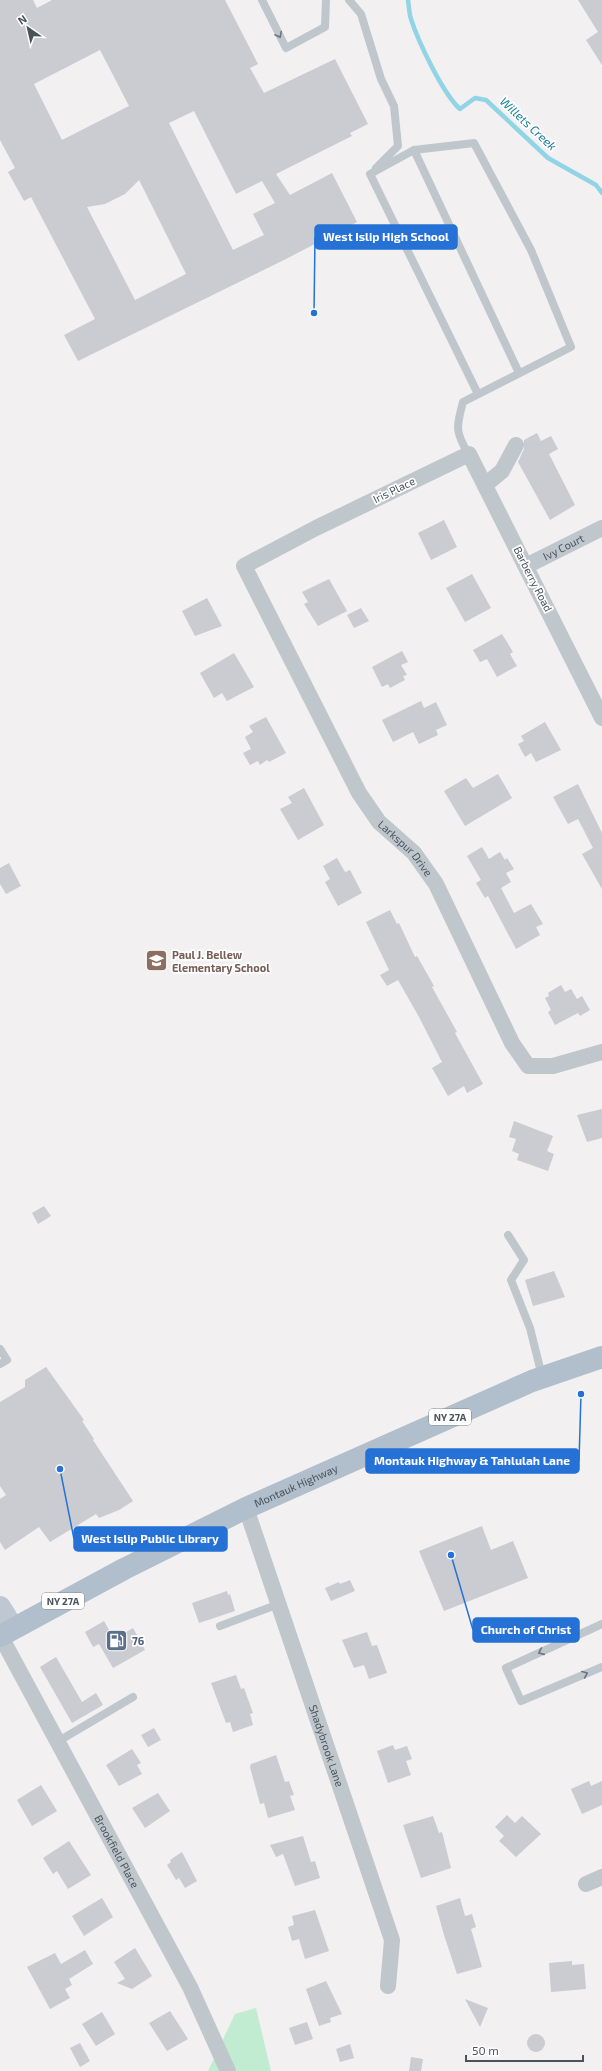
<svg xmlns="http://www.w3.org/2000/svg" width="602" height="2071" viewBox="0 0 602 2071" font-family="'Exo 2',sans-serif">
	<rect width="100%" height="100%" fill="#f2f0f0"/>
	<path fill="#c1ecd2" d="M 256,2008 L 271,2071 L 208,2071 L 235,2014 Z"/>
	<g fill="none" stroke-linecap="round" stroke-linejoin="round">
		<path stroke="#91d4e6" stroke-width="4.5" d="M 408,0 C 409,6 409,13 411,19 C 418,41 443,94 460,109 L 475,98 L 486,100 L 548,158 L 596,185 L 602,193"/>
	</g>
	<g fill="#caccd2" fill-rule="evenodd">
		<path d="M 0,0 L 33,0 L 37,8 L 52,0 L 225,0 L 258,64 L 250,68 L 264,93 L 335,59 L 368,124 L 350,133 L 352,136 L 276,174 L 290,195 L 332,173 L 357,222 L 288,258 L 78,361 L 64,335 L 95,319 L 31,197 L 24,201 L 8,172 L 15,168 L 0,140 ZM 100,50 L 129,106 L 62,140 L 34,84 ZM 194,111 L 236,194 L 262,181 L 275,203 L 253,214 L 264,235 L 233,250 L 169,123 ZM 139,180 L 186,274 L 135,300 L 87,207 L 105,204 L 125,194 Z"/>
		<path d="M 578,0 L 602,0 L 602,65 L 586,40 L 598,32 Z"/>
		<path d="M 537,433 L 541,441 L 551,436 L 558,449 L 549,454 L 575,505 L 550,520 L 518,462 L 524,449 L 524,440 Z"/>
		<path d="M 444,520 L 457,547 L 431,560 L 418,533 Z"/>
		<path d="M 472,574 L 491,608 L 465,622 L 446,588 Z"/>
		<path d="M 329,579 L 347,611 L 318,626 L 304,604 L 308,602 L 302,592 Z"/>
		<path d="M 207,598 L 222,626 L 195,636 L 182,611 Z"/>
		<path d="M 361,608 L 369,621 L 354,628 L 347,615 Z"/>
		<path d="M 502,634 L 513,652 L 510,654 L 517,666 L 497,677 L 487,659 L 480,662 L 473,650 Z"/>
		<path d="M 402,651 L 408,662 L 401,665 L 407,675 L 403,676 L 405,680 L 390,688 L 388,684 L 382,687 L 372,667 Z"/>
		<path d="M 234,653 L 254,687 L 227,701 L 222,693 L 214,698 L 200,673 Z"/>
		<path d="M 421,701 L 424,708 L 436,702 L 447,725 L 436,730 L 438,735 L 419,744 L 413,732 L 393,742 L 382,720 Z"/>
		<path d="M 266,717 L 286,753 L 269,762 L 267,760 L 260,765 L 258,761 L 250,765 L 243,753 L 251,749 L 245,737 L 253,732 L 249,726 Z"/>
		<path d="M 545,722 L 561,750 L 536,762 L 531,753 L 525,757 L 518,744 L 524,741 L 521,736 Z"/>
		<path d="M 498,774 L 512,798 L 465,826 L 444,791 L 466,778 L 473,788 Z"/>
		<path d="M 578,784 L 602,833 L 602,889 L 582,854 L 593,848 L 578,819 L 568,824 L 553,797 Z"/>
		<path d="M 304,788 L 324,825 L 298,840 L 280,809 L 292,803 L 288,797 Z"/>
		<path d="M 482,847 L 489,859 L 500,852 L 505,860 L 507,858 L 514,869 L 506,873 L 511,882 L 501,888 L 514,913 L 531,904 L 543,924 L 536,927 L 540,935 L 516,949 L 488,896 L 485,898 L 476,883 L 481,880 L 467,856 Z"/>
		<path d="M 337,858 L 345,872 L 350,870 L 362,893 L 338,906 L 325,882 L 330,879 L 323,866 Z"/>
		<path d="M 9,863 L 21,886 L 6,894 L 0,884 L 0,868 Z"/>
		<path d="M 390,910 L 397,924 L 399,923 L 415,957 L 417,956 L 434,986 L 432,987 L 457,1032 L 455,1033 L 483,1084 L 467,1093 L 464,1086 L 448,1096 L 432,1068 L 442,1062 L 419,1017 L 398,980 L 387,986 L 380,975 L 389,970 L 366,922 Z"/>
		<path d="M 561,985 L 565,992 L 571,989 L 577,999 L 582,996 L 590,1010 L 580,1016 L 578,1013 L 555,1025 L 548,1012 L 551,1010 L 545,998 L 549,996 L 548,993 Z"/>
		<path d="M 602,1109 L 602,1138 L 587,1142 L 577,1115 Z"/>
		<path d="M 514,1121 L 553,1136 L 547,1151 L 554,1154 L 548,1171 L 517,1160 L 519,1154 L 512,1151 L 516,1139 L 509,1137 Z"/>
		<path d="M 44,1206 L 51,1216 L 38,1224 L 32,1213 Z"/>
		<path d="M 554,1271 L 565,1297 L 533,1306 L 525,1280 Z"/>
		<path d="M 46,1367 L 84,1420 L 82,1421 L 94,1439 L 93,1440 L 133,1501 L 119,1510 L 99,1518 L 96,1514 L 50,1542 L 39,1527 L 5,1550 L 0,1542 L 0,1499 L 6,1495 L 0,1486 L 0,1402 L 25,1387 L 25,1380 Z"/>
		<path d="M 482,1526 L 491,1550 L 513,1541 L 528,1578 L 444,1611 L 419,1551 Z"/>
		<path d="M 350,1580 L 355,1591 L 331,1601 L 325,1588 L 339,1582 L 340,1584 Z"/>
		<path d="M 227,1591 L 228,1595 L 230,1594 L 235,1611 L 199,1623 L 192,1603 Z"/>
		<path d="M 104,1621 L 114,1639 L 133,1628 L 145,1650 L 113,1668 L 99,1644 L 93,1647 L 85,1632 Z"/>
		<path d="M 367,1632 L 372,1646 L 377,1645 L 387,1673 L 369,1679 L 364,1665 L 354,1668 L 342,1640 Z"/>
		<path d="M 56,1657 L 82,1702 L 96,1693 L 103,1705 L 72,1723 L 40,1667 Z"/>
		<path d="M 236,1675 L 241,1689 L 244,1688 L 253,1713 L 250,1714 L 253,1725 L 233,1732 L 230,1722 L 226,1723 L 211,1683 Z"/>
		<path d="M 154,1728 L 161,1740 L 148,1747 L 141,1735 Z"/>
		<path d="M 393,1745 L 395,1750 L 407,1746 L 412,1759 L 406,1761 L 411,1775 L 388,1783 L 377,1751 Z"/>
		<path d="M 132,1749 L 141,1763 L 137,1765 L 142,1774 L 119,1786 L 106,1765 Z"/>
		<path d="M 276,1755 L 285,1782 L 289,1781 L 294,1795 L 290,1796 L 295,1810 L 268,1818 L 264,1803 L 260,1804 L 250,1767 L 251,1764 Z"/>
		<path d="M 589,1781 L 591,1786 L 602,1781 L 602,1805 L 582,1814 L 571,1789 Z"/>
		<path d="M 41,1785 L 57,1811 L 32,1826 L 17,1800 Z"/>
		<path d="M 158,1793 L 170,1811 L 145,1828 L 132,1808 Z"/>
		<path d="M 507,1815 L 515,1823 L 522,1816 L 541,1834 L 516,1857 L 499,1841 L 504,1836 L 495,1827 Z"/>
		<path d="M 433,1816 L 439,1833 L 442,1832 L 451,1868 L 421,1878 L 403,1825 Z"/>
		<path d="M 303,1836 L 311,1862 L 315,1861 L 320,1878 L 295,1886 L 283,1854 L 276,1857 L 270,1845 Z"/>
		<path d="M 69,1841 L 91,1875 L 68,1889 L 57,1871 L 53,1874 L 43,1858 Z"/>
		<path d="M 182,1852 L 197,1881 L 185,1888 L 179,1878 L 176,1880 L 167,1865 L 171,1862 L 170,1860 Z"/>
		<path d="M 102,1898 L 113,1917 L 84,1936 L 72,1916 Z"/>
		<path d="M 460,1898 L 465,1916 L 472,1914 L 476,1927 L 471,1929 L 482,1967 L 457,1974 L 444,1935 L 436,1906 Z"/>
		<path d="M 315,1910 L 329,1951 L 305,1959 L 299,1939 L 292,1941 L 288,1927 L 294,1925 L 292,1916 Z"/>
		<path d="M 135,1948 L 152,1976 L 132,1989 L 117,1983 L 125,1979 L 114,1962 Z"/>
		<path d="M 85,1950 L 93,1964 L 69,1979 L 72,1985 L 65,1989 L 70,1998 L 50,2009 L 27,1967 L 55,1953 L 61,1964 Z"/>
		<path d="M 572,1961 L 572,1965 L 584,1964 L 586,1989 L 551,1992 L 549,1963 Z"/>
		<path d="M 326,1981 L 342,2014 L 330,2018 L 331,2022 L 319,2026 L 306,1989 Z"/>
		<path d="M 465,1999 L 488,2008 L 480,2027 Z"/>
		<path d="M 170,2011 L 188,2039 L 167,2051 L 149,2023 Z"/>
		<path d="M 102,2012 L 115,2034 L 96,2046 L 82,2024 Z"/>
		<path d="M 307,2022 L 313,2039 L 295,2045 L 289,2028 Z"/>
		<circle cx="536" cy="2043" r="9"/>
		<path d="M 80,2043 L 90,2061 L 80,2067 L 70,2048 Z"/>
		<path d="M 350,2044 L 354,2058 L 340,2062 L 336,2049 Z"/>
		<path d="M 411,2057 L 423,2059 L 421,2071 L 409,2071 Z"/>
	</g>
	<g fill="none" stroke-linecap="round" stroke-linejoin="round">
		<g stroke="#bfc7cd" stroke-width="8">
			<path d="M 262,0 L 286,48 L 325,27 L 326,0"/>
			<path d="M 349,0 L 361,14 L 381,79 L 394,106 L 398,146 L 376,168"/>
			<path d="M 414,150 L 519,373"/>
			<path d="M 469,455 C 455,432 456,427 463,402 C 499,384 535,365 571,347 L 531,250 L 474,143 L 414,150 L 370,174 L 478,394"/>
			<path d="M 508,1235 L 524,1260 L 511,1280 L 530,1328 L 542,1376"/>
			<path d="M 0,1349 L 7,1360 L 0,1364"/>
			<path d="M 602,1624 L 506,1668 L 521,1701 L 602,1667"/>
			<path d="M 220,1626 L 279,1604"/>
			<path d="M 57,1742 L 133,1697"/>
		</g>
		<g stroke="#bfc7cd" stroke-width="16">
			<path d="M 485,485 L 502,471 L 516,445"/>
			<path id="s1" d="M 526,566 L 602,528"/>
			<path id="s2" d="M 602,718 L 469,454 L 316,528 L 244,566 L 359,793 L 379,822 L 414,853 L 436,884 L 512,1043 L 528,1066 L 553,1066 L 602,1052"/>
			<path id="s3" d="M 246,1508 L 392,1940 L 388,1986"/>
			<path id="s4" d="M 0,1635 L 190,1987 L 228,2071"/>
			<path d="M 586,1884 L 602,1877"/>
		</g>
		<path stroke="#bfc8d2" stroke-width="22" d="M 0,1607 L 13,1628"/>
		<path stroke="#b1bfcc" stroke-width="22" id="s5" d="M 0,1636 L 124,1569 L 246,1508 L 532,1381 L 602,1357"/>
	</g>
	<defs><path id="oneway-chevron" d="M-2-3.5L2.5 0L-2 3.5" fill="none" stroke-width="1.6" stroke-linecap="round" stroke-linejoin="round"/></defs>
	<g stroke="#6c767e">
		<use href="#oneway-chevron" transform="translate(279 35) rotate(63)"/>
		<use href="#oneway-chevron" transform="translate(541 1652) rotate(156)"/>
		<use href="#oneway-chevron" transform="translate(585 1674) rotate(-23)"/>
	</g>
	<defs>
		<symbol id="school-square" viewBox="-11 -11 22 22"><rect x="-9" y="-9" width="18" height="18" rx="4" fill="#8d6e63" stroke="#fff"/><path d="M0-5L7-2L0 1L-7-2ZM-4 1L0 2.5L4 1V4Q0 6-4 4Z" fill="#fff"/></symbol>
		<symbol id="fuel-square" viewBox="-11 -11 22 22"><rect x="-9" y="-9" width="18" height="18" rx="4" fill="#5c6f8a" stroke="#fff"/><path d="M-5.5-6h7V0h2V4h1.3V-2.5L3-4.5l.8-.8L6-3V5H2.5V1h-1V6h-7ZM-4.2-4.7v3.2H.2V-4.7Z" fill="#fff"/></symbol>
	</defs>
	<g fill-rule="evenodd">
		<use href="#school-square" x="144" y="948" width="25" height="25"/>
		<use href="#fuel-square" x="104" y="1628" width="25" height="25"/>
	</g>
	<g text-anchor="middle" stroke-width="3.5" stroke-linejoin="round" paint-order="stroke">
		<g fill="#fff" stroke="#80878d" stroke-width="1">
			<rect x="429" y="1409" width="42" height="16" rx="3"/>
			<rect x="42" y="1593" width="42" height="16" rx="3"/>
		</g>
		<g font-size="10" font-weight="bold" fill="#49535c">
			<text x="450" y="1421">NY 27A</text>
			<text x="63" y="1605">NY 27A</text>
		</g>
		<g font-size="11" fill="#49535c" stroke="#fff">
			<text transform="translate(394 490) rotate(-26)" y="4">Iris Place</text>
			<text dy="4" stroke="none"><textPath href="#s1" startOffset="42">Ivy Court</textPath></text>
			<text transform="translate(533 579) rotate(63)" y="4">Barberry Road</text>
			<text dy="4" stroke="none"><textPath href="#s2" startOffset="874">Larkspur Drive</textPath></text>
			<text dy="4" stroke="none"><textPath href="#s5" startOffset="332">Montauk Highway</textPath></text>
			<text dy="4" stroke="none"><textPath href="#s3" startOffset="251">Shadybrook Lane</textPath></text>
			<text dy="4" stroke="none"><textPath href="#s4" startOffset="246">Brookfield Place</textPath></text>
		</g>
		<g font-size="11" font-weight="bold" fill="#785e54" stroke="#fff" text-anchor="start">
			<text x="172" y="959">Paul J. Bellew<tspan x="172" dy="13">Elementary School</tspan></text>
		</g>
		<g font-size="11" font-weight="bold" fill="#4e5e75" stroke="#fff" text-anchor="start">
			<text x="132" y="1645">76</text>
		</g>
		<g font-size="12" font-style="italic" fill="#167d9b" stroke="#fff">
			<text transform="translate(528 124) rotate(43)" y="4">Willets Creek</text>
		</g>
	</g>
	<path fill="none" stroke="#2571d6" stroke-width="1.5" d="M314 313L315 237M581 1394L579 1461M60 1469L74 1539M451 1555L473 1630"/>
	<g fill="#2571d6" stroke="#fff" stroke-width="1.5">
		<circle cx="314" cy="313" r="4"/>
		<circle cx="581" cy="1394" r="4"/>
		<circle cx="60" cy="1469" r="4"/>
		<circle cx="451" cy="1555" r="4"/>
	</g>
	<g fill="#2571d6" stroke="#2571d6" stroke-width="1.5">
		<rect x="315" y="225" width="142" height="24" rx="4"/>
		<rect x="366" y="1449" width="213" height="24" rx="4"/>
		<rect x="74" y="1527" width="153" height="24" rx="4"/>
		<rect x="473" y="1618" width="106" height="24" rx="4"/>
	</g>
	<g font-size="12" text-anchor="middle" font-weight="bold" fill="#fff">
		<text x="386" y="241">West Islip High School</text>
		<text x="472" y="1465">Montauk Highway &amp; Tahlulah Lane</text>
		<text x="150" y="1543">West Islip Public Library</text>
		<text x="526" y="1634">Church of Christ</text>
	</g>
	<g transform="translate(28 28) rotate(326)" stroke="#ffffff" stroke-width="3" paint-order="stroke">
	<path d="M0-3L7 15L0 10L-7 15Z" fill="#49535c"/>
	<text y="-6" font-size="11" font-weight="bold" text-anchor="middle" fill="#49535c">N</text>
	</g>
	<path d="M466 2055v6h117v-6" fill="none" stroke="#49535c" stroke-width="2"/>
	<text x="472" y="2055" font-size="12" fill="#49535c" stroke="#ffffff" stroke-width="3" paint-order="stroke">50 m</text>
</svg>
